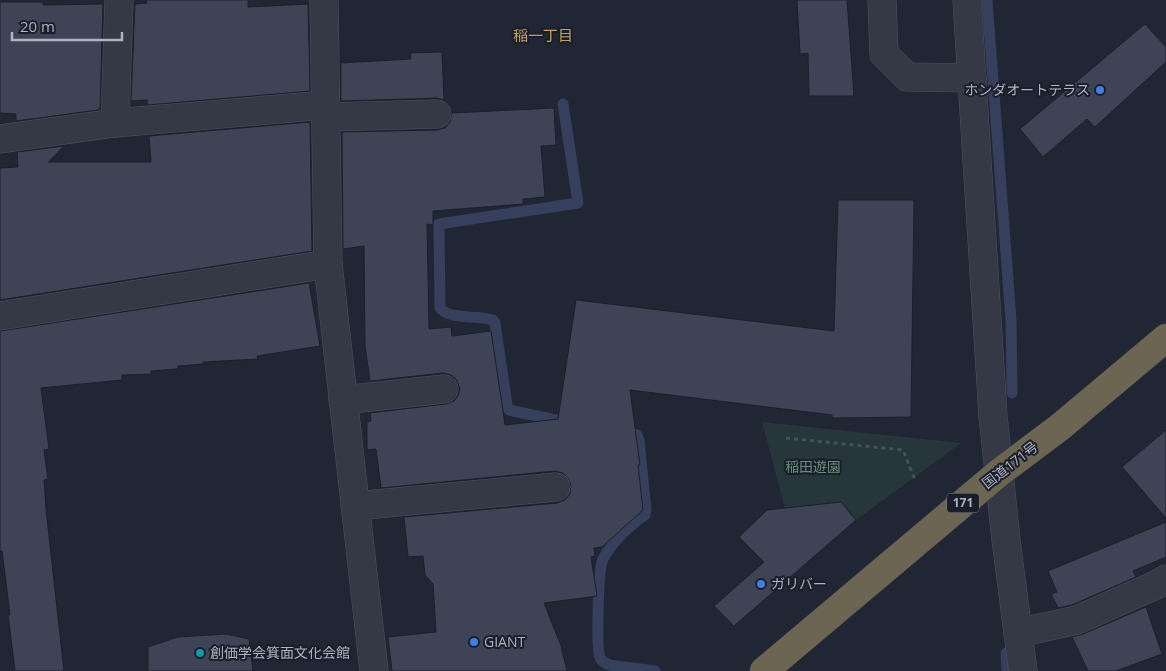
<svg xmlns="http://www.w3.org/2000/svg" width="1166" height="671" viewBox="0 0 1166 671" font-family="'Open Sans','Noto Sans JP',sans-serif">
	<rect width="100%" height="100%" fill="#212634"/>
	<path fill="#27363a" d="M 762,422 L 961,443 L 856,520 L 841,502 L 785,508 Z"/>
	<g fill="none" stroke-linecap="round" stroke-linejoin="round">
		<g stroke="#363f5b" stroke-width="11">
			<path d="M 987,0 L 1011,320 L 1012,393"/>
			<path d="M 563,104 L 578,203 L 439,224 L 440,308 C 449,320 479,315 493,320 L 495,323 L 507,405 L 509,410 L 565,422"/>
			<path d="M 623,432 L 637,435 L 639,440 L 646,510 L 645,515 C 629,526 613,541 603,559 C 598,568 596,648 600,658 C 602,662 605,663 609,665 L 655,671"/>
			<path d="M 1006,653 L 1007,671"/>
		</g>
	</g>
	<g fill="#3e4455" stroke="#1c202c">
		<path d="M 146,0 L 248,0 L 248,7 L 308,4 L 310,91 L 148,105 L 147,100 L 131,101 L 135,4 L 147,3 Z"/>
		<path d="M 797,0 L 847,0 L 854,96 L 809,96 L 808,53 L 800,54 Z"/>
		<path d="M 0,2 L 43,2 L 43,5 L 103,4 L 100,108 L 98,110 L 16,121 L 16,114 L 0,113 Z"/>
		<path d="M 1145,24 L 1166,47 L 1166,62 L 1095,127 L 1087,119 L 1043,157 L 1020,129 Z"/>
		<path d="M 442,52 L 444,100 L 437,98 L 341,101 L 341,63 L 411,59 L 410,53 Z"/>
		<path d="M 554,108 L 556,145 L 541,146 L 545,197 L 523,199 L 523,204 L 433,211 L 433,225 L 427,224 L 429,329 L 451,327 L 452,336 L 491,331 L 505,425 L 558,419 L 576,300 L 834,331 L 838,200 L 914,200 L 911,417 L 832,418 L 832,415 L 630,390 L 640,465 L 638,465 L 643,510 L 602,547 L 594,548 L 595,556 L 591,557 L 597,596 L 544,603 L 561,646 L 567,671 L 392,671 L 388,637 L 436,632 L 433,584 L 425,575 L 423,556 L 408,557 L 404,517 L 557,503 L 565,500 L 570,494 L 571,485 L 568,478 L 563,473 L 555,471 L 381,488 L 376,449 L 367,450 L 367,422 L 371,421 L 370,413 L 446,404 L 454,401 L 458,396 L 460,388 L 456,379 L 451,375 L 443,373 L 370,381 L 365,346 L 364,246 L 343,249 L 342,132 L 437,130 L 445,128 L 450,122 L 452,113 Z"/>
		<path d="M 310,122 L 312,251 L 0,300 L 0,168 L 18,167 L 17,152 L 64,146 L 48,162 L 151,162 L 149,136 Z"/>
		<path d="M 309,283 L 320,346 L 257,356 L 258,359 L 203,362 L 203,364 L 178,366 L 178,369 L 151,371 L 151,374 L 122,375 L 122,380 L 41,388 L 49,449 L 44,450 L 48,479 L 44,480 L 46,509 L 64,671 L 15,671 L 8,615 L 10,615 L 2,551 L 0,551 L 0,331 Z"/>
		<path d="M 1166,430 L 1166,518 L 1122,467 Z"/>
		<path d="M 841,502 L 856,520 L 734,626 L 714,606 L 764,562 L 739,537 L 767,510 Z"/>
		<path d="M 1166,522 L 1166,557 L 1133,571 L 1136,577 L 1072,605 L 1058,608 L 1051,594 L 1057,592 L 1048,571 Z"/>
		<path d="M 1146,607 L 1162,654 L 1116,671 L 1088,671 L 1072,637 L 1083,634 Z"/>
		<path d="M 226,634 L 249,639 L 253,671 L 148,671 L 148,647 L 178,637 Z"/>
	</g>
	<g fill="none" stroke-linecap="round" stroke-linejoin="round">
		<defs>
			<g id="minor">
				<path d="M 324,0 L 328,264 L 374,671"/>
				<path d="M 882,0 L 884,54 L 907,77 L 972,78"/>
				<path d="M 967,0 L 993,416 L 1006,540 L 1023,671"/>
				<path d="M 326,117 L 437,114"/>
				<path d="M 115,123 L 119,0"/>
				<path d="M 0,139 L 115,123 L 326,105"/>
				<path d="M 0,316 L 328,264"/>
				<path d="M 343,400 L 444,389"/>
				<path d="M 355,506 L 556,487"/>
				<path d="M 1018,633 L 1077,620 L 1158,584 L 1166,579"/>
			</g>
			<path id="highway" d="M 764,671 L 1000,472 L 1060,427 L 1166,338"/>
		</defs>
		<use href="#minor" stroke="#4f5360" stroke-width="29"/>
		<use href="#highway" stroke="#3c404d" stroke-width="29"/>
		<path stroke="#455257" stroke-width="3" stroke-dasharray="4 4" stroke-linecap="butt" d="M 786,438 L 903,450 L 916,482"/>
		<use href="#minor" stroke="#343945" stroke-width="28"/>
		<use href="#highway" stroke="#6b6552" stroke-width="28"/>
	</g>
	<g fill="#3f7fe0" stroke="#1a1e2a" stroke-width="2">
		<circle cx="1100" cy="90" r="5"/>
		<circle cx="761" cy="584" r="5"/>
		<circle cx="474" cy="642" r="5"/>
	</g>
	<circle fill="#0f9aa8" stroke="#1a1e2a" stroke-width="2" cx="200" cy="653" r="5"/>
	<g text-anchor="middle" stroke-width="4" stroke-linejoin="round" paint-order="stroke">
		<rect fill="#1a1e2a" stroke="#828694" stroke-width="1" x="947" y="493.5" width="32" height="19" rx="4"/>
		<g font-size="12" font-weight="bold" fill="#afb3c2">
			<text x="963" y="507">171</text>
		</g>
		<g font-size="14" fill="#afb3c2" stroke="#1a1e2a" text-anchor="start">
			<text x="1090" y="95" text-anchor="end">ホンダオートテラス</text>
			<text x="771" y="589">ガリバー</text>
			<text x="484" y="647">GIANT</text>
			<text x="210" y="658">創価学会箕面文化会館</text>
		</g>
		<g font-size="14" fill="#afb3c2" stroke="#1a1e2a">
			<text transform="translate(1010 465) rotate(-38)" y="5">国道171号</text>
		</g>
		<g font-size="14" fill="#689078" stroke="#1a1e2a">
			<text x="813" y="472">稲田遊園</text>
		</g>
		<g font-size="15" fill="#c9a063" stroke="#1a1e2a">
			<text x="543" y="41">稲一丁目</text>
		</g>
	</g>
	<path d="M12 32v8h110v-8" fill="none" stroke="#afb3c2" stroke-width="2.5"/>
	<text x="20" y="32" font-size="15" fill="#afb3c2" stroke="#1a1e2a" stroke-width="4" paint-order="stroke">20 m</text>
</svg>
